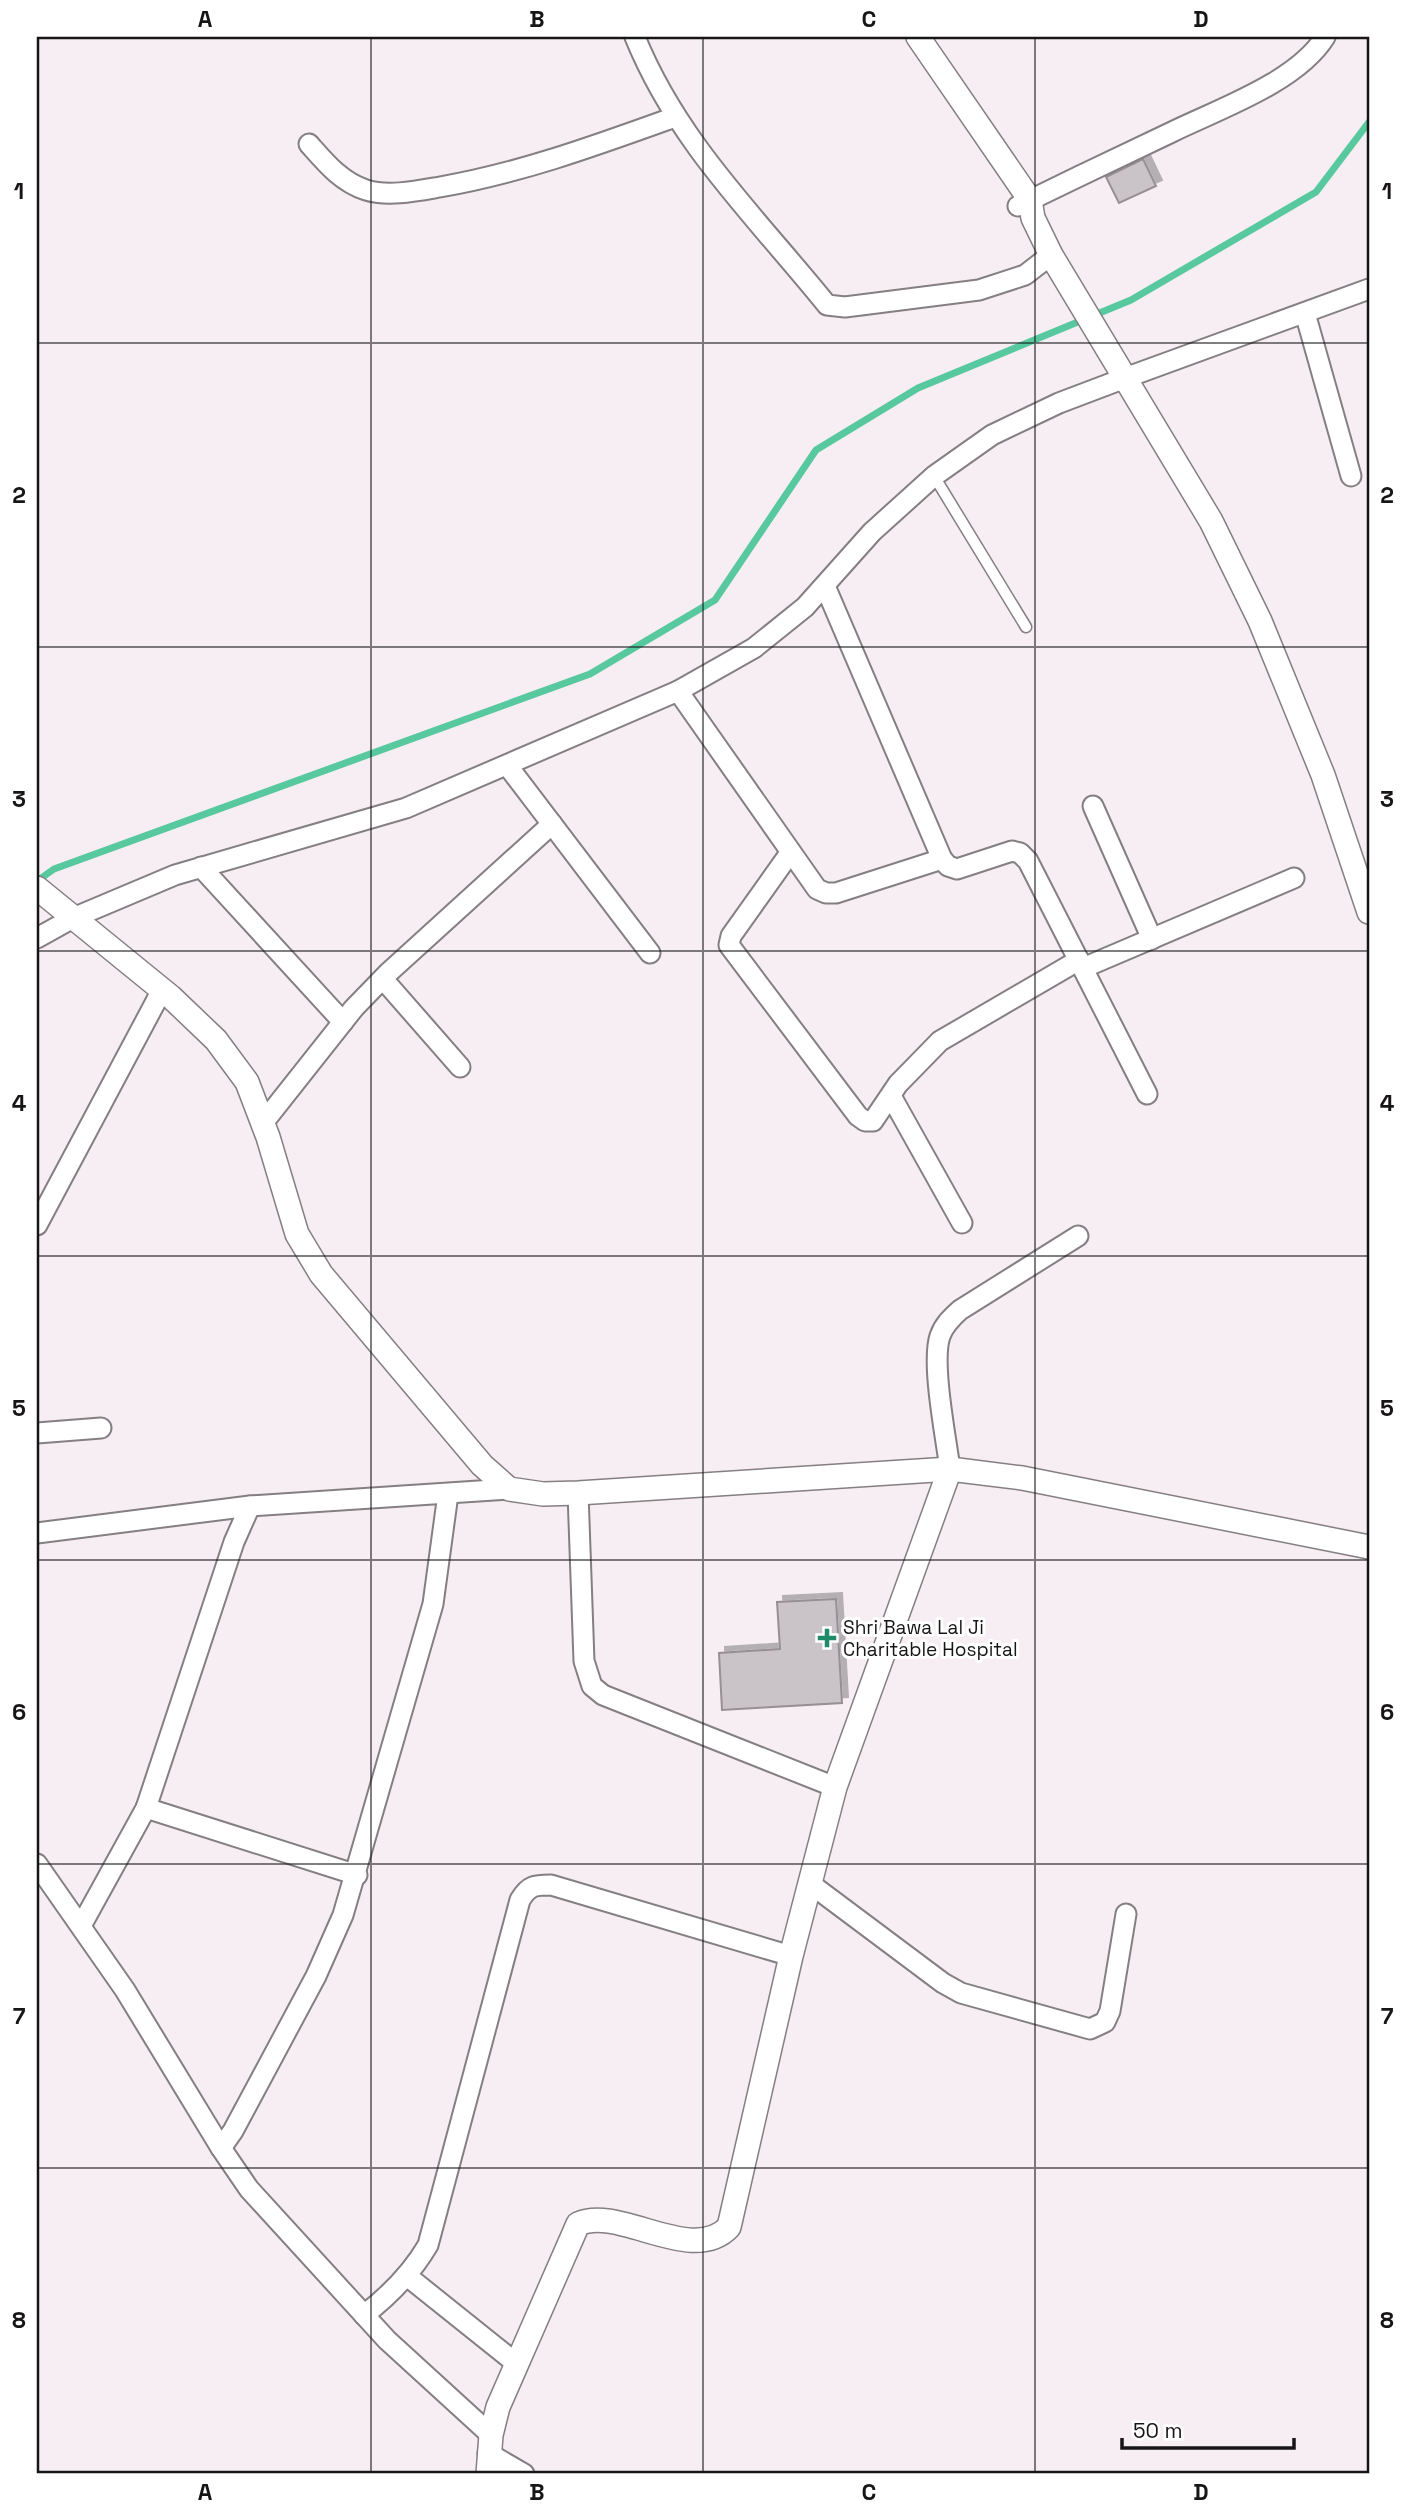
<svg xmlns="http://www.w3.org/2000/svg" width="1406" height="2511" viewBox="0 0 1406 2511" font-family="'Space Grotesk',sans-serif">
	<defs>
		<filter id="shadow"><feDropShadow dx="6" dy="-6" stdDeviation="0" flood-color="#0004"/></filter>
	</defs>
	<rect width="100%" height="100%" fill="#f6eef3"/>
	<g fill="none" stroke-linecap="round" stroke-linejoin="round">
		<path stroke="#58c89f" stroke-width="7" d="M 37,881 L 54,869 L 590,674 L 715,600 L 816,450 L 918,388 L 1131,300 L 1316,192 L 1369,122"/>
	</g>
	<g fill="#cac3c7" stroke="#968f93" stroke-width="2" filter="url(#shadow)">
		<path d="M 1143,159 L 1156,186 L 1119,203 L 1106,177 Z"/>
		<path d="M 836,1599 L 842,1703 L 722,1710 L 719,1653 L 780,1649 L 777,1602 Z"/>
	</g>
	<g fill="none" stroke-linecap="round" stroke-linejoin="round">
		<defs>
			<path id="service" d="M 934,476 L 1026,627"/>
			<g id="minor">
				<path d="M 635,37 C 678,143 756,217 827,305 L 845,307 L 979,290 L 1025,275 L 1051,255"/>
				<path d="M 309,144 C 325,162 341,182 366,190 C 388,197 417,191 440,187 C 521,173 597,145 675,117"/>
				<path d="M 1018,206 C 1069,181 1121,156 1172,132 C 1219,109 1297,82 1325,37"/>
				<path d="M 1305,313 L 1351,476"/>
				<path d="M 825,586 L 942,859 L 948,866 L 957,869 L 1012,851 L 1020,853 L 1028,861 L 1147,1094"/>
				<path d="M 678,691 L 817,889 L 826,893 L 836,893 L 942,859"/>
				<path d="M 507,765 L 650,953"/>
				<path d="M 1093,806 L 1152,939"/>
				<path d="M 790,853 L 731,936 L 729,945 L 858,1116 L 865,1121 L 873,1121 L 898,1084 L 940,1041 L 1079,960"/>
				<path d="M 201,867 L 343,1022"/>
				<path d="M 37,938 L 73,918 L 175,875 L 406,808 L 678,691 L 754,648 L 805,607 L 872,532 L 934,476 L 992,435 L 1059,403 L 1125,378 L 1369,289"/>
				<path d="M 1083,968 L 1294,878"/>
				<path d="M 383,979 L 460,1067"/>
				<path d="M 891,1096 L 962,1223"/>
				<path d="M 263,1123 L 354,1008 L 388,973 L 552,824"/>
				<path d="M 37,1225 L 162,990"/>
				<path d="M 37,1433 L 101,1428"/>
				<path d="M 950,1469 C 946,1438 931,1363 940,1336 C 944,1325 951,1318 960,1310 L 1078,1236"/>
				<path d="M 578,1493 L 584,1661 L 592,1686 L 603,1695 L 835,1787"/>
				<path d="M 37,1533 L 250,1506 L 509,1489"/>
				<path d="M 146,1808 L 357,1875"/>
				<path d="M 37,1864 L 125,1990 L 221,2148 L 249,2189 L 387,2340 L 491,2435"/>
				<path d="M 812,1885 L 943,1983 L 961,1993 L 1090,2029 L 1105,2022 L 1110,2011 L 1126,1914"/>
				<path d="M 81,1926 L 146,1808 L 234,1542 L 250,1506"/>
				<path d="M 221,2148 L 233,2131 L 316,1976 L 343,1915 L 433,1604 L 448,1494"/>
				<path d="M 407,2276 L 517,2364"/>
				<path d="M 364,2315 C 390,2295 411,2274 428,2245 L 520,1900 C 529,1885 535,1885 551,1885 L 791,1956"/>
				<path d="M 488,2453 L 524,2474"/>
			</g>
			<g id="tertiary">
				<path d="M 918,37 L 1030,200 L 1033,218 L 1051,255 L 1211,521 L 1260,621 L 1323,775 L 1369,912"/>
				<path d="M 37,888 L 171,997 L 216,1040 L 247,1082 L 268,1137 L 297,1234 L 321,1274 L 482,1465 L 509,1489 L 543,1494 L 578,1493 L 950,1469 L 1022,1478 L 1369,1547"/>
				<path d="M 488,2474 L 491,2435 L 498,2407 L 578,2224 C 619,2205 692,2266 729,2227 L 791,1956 L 835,1787 L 950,1469"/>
			</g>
		</defs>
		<use href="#service" stroke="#857e82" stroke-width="13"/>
		<use href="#minor" stroke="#857e82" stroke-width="23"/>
		<use href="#tertiary" stroke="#857e82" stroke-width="26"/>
		<use href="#service" stroke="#fff" stroke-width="10"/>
		<use href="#minor" stroke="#fff" stroke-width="19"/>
		<use href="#tertiary" stroke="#fff" stroke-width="23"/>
	</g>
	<path fill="none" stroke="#181517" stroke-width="2" stroke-opacity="0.55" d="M 371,37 L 371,2474M 703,37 L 703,2474M 1035,37 L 1035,2474M 37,343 L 1369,343M 37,647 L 1369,647M 37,951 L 1369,951M 37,1256 L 1369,1256M 37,1560 L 1369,1560M 37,1864 L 1369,1864M 37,2168 L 1369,2168"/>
	<path fill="#208b68" stroke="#fff" stroke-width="2.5" d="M823.5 1627.5h7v7h7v7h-7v7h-7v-7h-7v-7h7z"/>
	<g text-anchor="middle" stroke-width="6" stroke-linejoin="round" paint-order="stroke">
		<g font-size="19" fill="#181517" stroke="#fff" text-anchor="start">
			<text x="843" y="1634">Shri Bawa Lal Ji<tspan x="843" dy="22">Charitable Hospital</tspan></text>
		</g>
	</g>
	<rect width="1406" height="2511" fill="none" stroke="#ffffff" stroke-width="77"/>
	<path d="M1122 2438v10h172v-10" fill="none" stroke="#181517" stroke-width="3.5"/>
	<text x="1133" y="2438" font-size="21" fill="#181517" stroke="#ffffff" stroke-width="5" paint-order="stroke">50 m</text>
	<rect x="38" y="38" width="1330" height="2434" fill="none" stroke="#181517" stroke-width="2.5"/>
	<g font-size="23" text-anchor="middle" font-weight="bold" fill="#181517">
		<text x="205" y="27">A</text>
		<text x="537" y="27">B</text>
		<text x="869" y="27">C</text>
		<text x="1201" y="27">D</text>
		<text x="19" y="199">1</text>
		<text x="1387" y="199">1</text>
		<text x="19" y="503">2</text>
		<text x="1387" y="503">2</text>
		<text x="19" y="807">3</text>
		<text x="1387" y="807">3</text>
		<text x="19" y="1111">4</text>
		<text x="1387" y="1111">4</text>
		<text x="19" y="1416">5</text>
		<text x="1387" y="1416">5</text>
		<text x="19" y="1720">6</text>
		<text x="1387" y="1720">6</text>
		<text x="19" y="2024">7</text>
		<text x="1387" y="2024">7</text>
		<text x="19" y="2328">8</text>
		<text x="1387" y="2328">8</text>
		<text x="205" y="2500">A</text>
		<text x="537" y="2500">B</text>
		<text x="869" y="2500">C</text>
		<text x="1201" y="2500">D</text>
	</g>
</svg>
